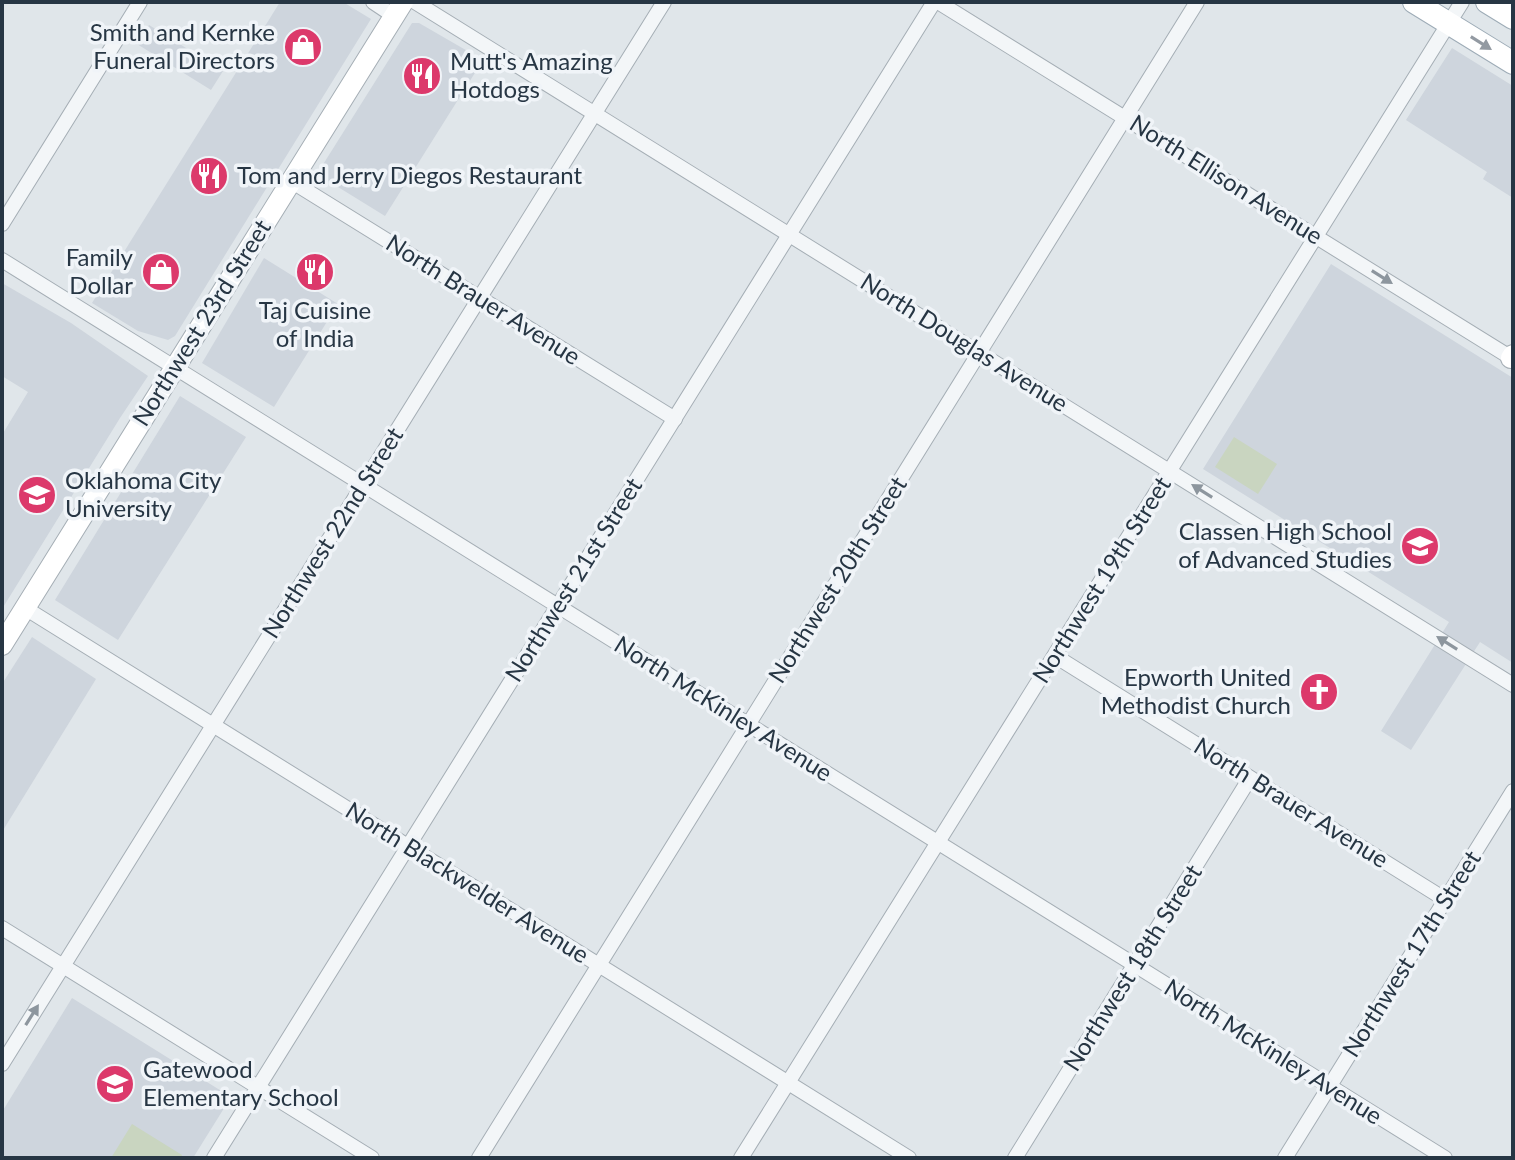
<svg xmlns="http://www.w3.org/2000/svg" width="1515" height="1160" viewBox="0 0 1515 1160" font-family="Lato,sans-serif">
	<rect width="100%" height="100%" fill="#e0e6ea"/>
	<g fill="#ced5dd">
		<path d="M 280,2 L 343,2 L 371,19 L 175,336 L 168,340 L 138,331 L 92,303 Z"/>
		<path d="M 412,23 L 419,23 L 483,60 L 385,216 L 317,174 Z"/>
		<path d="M 149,25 L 223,71 L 211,90 L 137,44 Z"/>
		<path d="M 1452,48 L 1513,86 L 1513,198 L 1483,179 L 1487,172 L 1406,120 Z"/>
		<path d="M 264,258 L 338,304 L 274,407 L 202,363 Z"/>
		<path d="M 1331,264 L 1513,378 L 1513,663 L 1480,642 L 1411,750 L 1381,731 L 1449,622 L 1203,469 Z"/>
		<path d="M 2,283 L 71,323 L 148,376 L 120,418 L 2,609 L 2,435 L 28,392 L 2,376 Z"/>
		<path d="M 180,396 L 246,437 L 118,640 L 55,600 Z"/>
		<path d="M 32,637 L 96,679 L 2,832 L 2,684 Z"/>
		<path d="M 72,998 L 231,1097 L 193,1158 L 2,1158 L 2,1112 Z"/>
	</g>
	<g fill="#c9d5c0">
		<path d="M 1234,437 L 1277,464 L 1258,494 L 1215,467 Z"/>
		<path d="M 132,1124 L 182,1155 L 181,1158 L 111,1158 Z"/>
	</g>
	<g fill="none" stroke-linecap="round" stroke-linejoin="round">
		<defs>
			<g id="street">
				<path d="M 373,2 L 394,16"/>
				<path d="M 415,2 L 1513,685"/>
				<path d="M 938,2 L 1513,359"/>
				<path d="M 291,181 L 675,419"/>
				<path d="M 2,224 L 140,2"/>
				<path d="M 2,260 L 1445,1158"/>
				<path d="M 25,608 L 909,1158"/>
				<path d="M 1055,656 L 1446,900"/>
				<path d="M 2,928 L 372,1158"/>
				<path d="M 2,1064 L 664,2"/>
				<path d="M 214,1158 L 934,2"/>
				<path d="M 479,1158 L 1197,2"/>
				<path d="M 741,1158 L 1462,2"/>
				<path d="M 1015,1158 L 1250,778"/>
				<path d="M 1285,1158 L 1513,791"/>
			</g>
			<g id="secondary">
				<path d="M 1511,358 L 1513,355"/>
				<path d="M 2,645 L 403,2"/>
			</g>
			<g id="primary">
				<path d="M 1414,2 L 1513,63"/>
				<path d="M 1487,2 L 1513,18"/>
			</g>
		</defs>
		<use href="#street" stroke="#a5aeb5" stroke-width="16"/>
		<use href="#secondary" stroke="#a5aeb5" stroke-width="22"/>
		<use href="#primary" stroke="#9eacb7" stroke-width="24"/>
		<use href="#street" stroke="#f3f6f8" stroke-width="14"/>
		<use href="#secondary" stroke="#fff" stroke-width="20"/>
		<use href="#primary" stroke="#fff" stroke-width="22"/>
	</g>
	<defs><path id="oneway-solid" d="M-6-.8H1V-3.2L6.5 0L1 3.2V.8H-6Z" transform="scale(2)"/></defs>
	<use fill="#939aa2" href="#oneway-solid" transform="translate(1481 43) rotate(32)"/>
	<g fill="#8d969e">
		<use href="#oneway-solid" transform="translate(1382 277) rotate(32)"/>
		<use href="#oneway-solid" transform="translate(1202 491) rotate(-148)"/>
		<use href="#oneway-solid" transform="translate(1447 643) rotate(-148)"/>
		<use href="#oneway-solid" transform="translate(32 1015) rotate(-58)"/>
	</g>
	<defs>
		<symbol id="shop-disc" viewBox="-11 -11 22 22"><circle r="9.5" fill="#dc396b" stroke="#f0f4f8"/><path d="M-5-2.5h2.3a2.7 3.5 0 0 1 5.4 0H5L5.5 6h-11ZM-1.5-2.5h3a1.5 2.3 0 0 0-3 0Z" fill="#fff"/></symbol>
		<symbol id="restaurant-disc" viewBox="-11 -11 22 22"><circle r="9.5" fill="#dc396b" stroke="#f0f4f8"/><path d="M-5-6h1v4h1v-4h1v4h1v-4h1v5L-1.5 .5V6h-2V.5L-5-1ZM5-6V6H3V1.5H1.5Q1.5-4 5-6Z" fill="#fff"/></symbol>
		<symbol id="university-disc" viewBox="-11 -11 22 22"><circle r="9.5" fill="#dc396b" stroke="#f0f4f8"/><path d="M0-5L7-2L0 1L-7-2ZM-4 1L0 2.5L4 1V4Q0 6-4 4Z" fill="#fff"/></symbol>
		<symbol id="school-disc" viewBox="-11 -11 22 22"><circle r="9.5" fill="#dc396b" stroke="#f0f4f8"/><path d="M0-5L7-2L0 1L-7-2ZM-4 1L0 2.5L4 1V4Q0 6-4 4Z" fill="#fff"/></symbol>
		<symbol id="church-disc" viewBox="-11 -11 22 22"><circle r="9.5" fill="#dc396b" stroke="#f0f4f8"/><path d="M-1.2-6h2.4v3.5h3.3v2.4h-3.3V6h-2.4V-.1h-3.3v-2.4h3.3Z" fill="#fff"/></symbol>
	</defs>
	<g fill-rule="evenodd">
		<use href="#shop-disc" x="281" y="25" width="44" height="44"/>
		<use href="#restaurant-disc" x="400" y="54" width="44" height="44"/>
		<use href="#restaurant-disc" x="187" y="154" width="44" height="44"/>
		<use href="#shop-disc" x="139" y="250" width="44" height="44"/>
		<use href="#restaurant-disc" x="293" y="250" width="44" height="44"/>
		<use href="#university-disc" x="15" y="473" width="44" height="44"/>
		<use href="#school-disc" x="1398" y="524" width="44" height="44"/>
		<use href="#church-disc" x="1297" y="670" width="44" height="44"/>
		<use href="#school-disc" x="93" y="1062" width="44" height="44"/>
	</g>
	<g text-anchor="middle" stroke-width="7" stroke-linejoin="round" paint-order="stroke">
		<g font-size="24" fill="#273644" stroke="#f0f4f8" text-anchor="end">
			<text x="275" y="41">Smith and Kernke<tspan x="275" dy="28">Funeral Directors</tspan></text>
			<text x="450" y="70" text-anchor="start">Mutt's Amazing<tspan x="450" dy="28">Hotdogs</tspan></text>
			<text x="237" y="184" text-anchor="start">Tom and Jerry Diegos Restaurant</text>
			<text x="133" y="266">Family<tspan x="133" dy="28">Dollar</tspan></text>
			<text x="315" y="319" text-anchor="middle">Taj Cuisine<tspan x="315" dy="28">of India</tspan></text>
			<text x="65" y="489" text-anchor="start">Oklahoma City<tspan x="65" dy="28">University</tspan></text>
			<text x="1392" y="540">Classen High School<tspan x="1392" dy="28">of Advanced Studies</tspan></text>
			<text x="1291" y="686">Epworth United<tspan x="1291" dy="28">Methodist Church</tspan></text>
			<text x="143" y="1078" text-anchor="start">Gatewood<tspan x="143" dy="28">Elementary School</tspan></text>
		</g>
		<g font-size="24" fill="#273644" stroke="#f0f4f8">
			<text transform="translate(1226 180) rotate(32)" y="8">North Ellison Avenue</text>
			<text transform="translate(483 300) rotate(32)" y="8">North Brauer Avenue</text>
			<text transform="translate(202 323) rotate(-58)" y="8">Northwest 23rd Street</text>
			<text transform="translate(964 343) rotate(32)" y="8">North Douglas Avenue</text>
			<text transform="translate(333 533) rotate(-58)" y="8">Northwest 22nd Street</text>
			<text transform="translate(574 580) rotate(-58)" y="8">Northwest 21st Street</text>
			<text transform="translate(838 580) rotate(-58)" y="8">Northwest 20th Street</text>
			<text transform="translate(1102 580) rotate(-58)" y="8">Northwest 19th Street</text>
			<text transform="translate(723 709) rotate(32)" y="8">North McKinley Avenue</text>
			<text transform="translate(1291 803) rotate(32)" y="8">North Brauer Avenue</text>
			<text transform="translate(467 883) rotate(32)" y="8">North Blackwelder Avenue</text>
			<text transform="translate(1412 954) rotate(-58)" y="8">Northwest 17th Street</text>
			<text transform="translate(1133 968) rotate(-58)" y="8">Northwest 18th Street</text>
			<text transform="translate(1273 1052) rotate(32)" y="8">North McKinley Avenue</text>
		</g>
	</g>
	<rect width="1515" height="1160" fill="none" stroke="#273644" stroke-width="8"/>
</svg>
